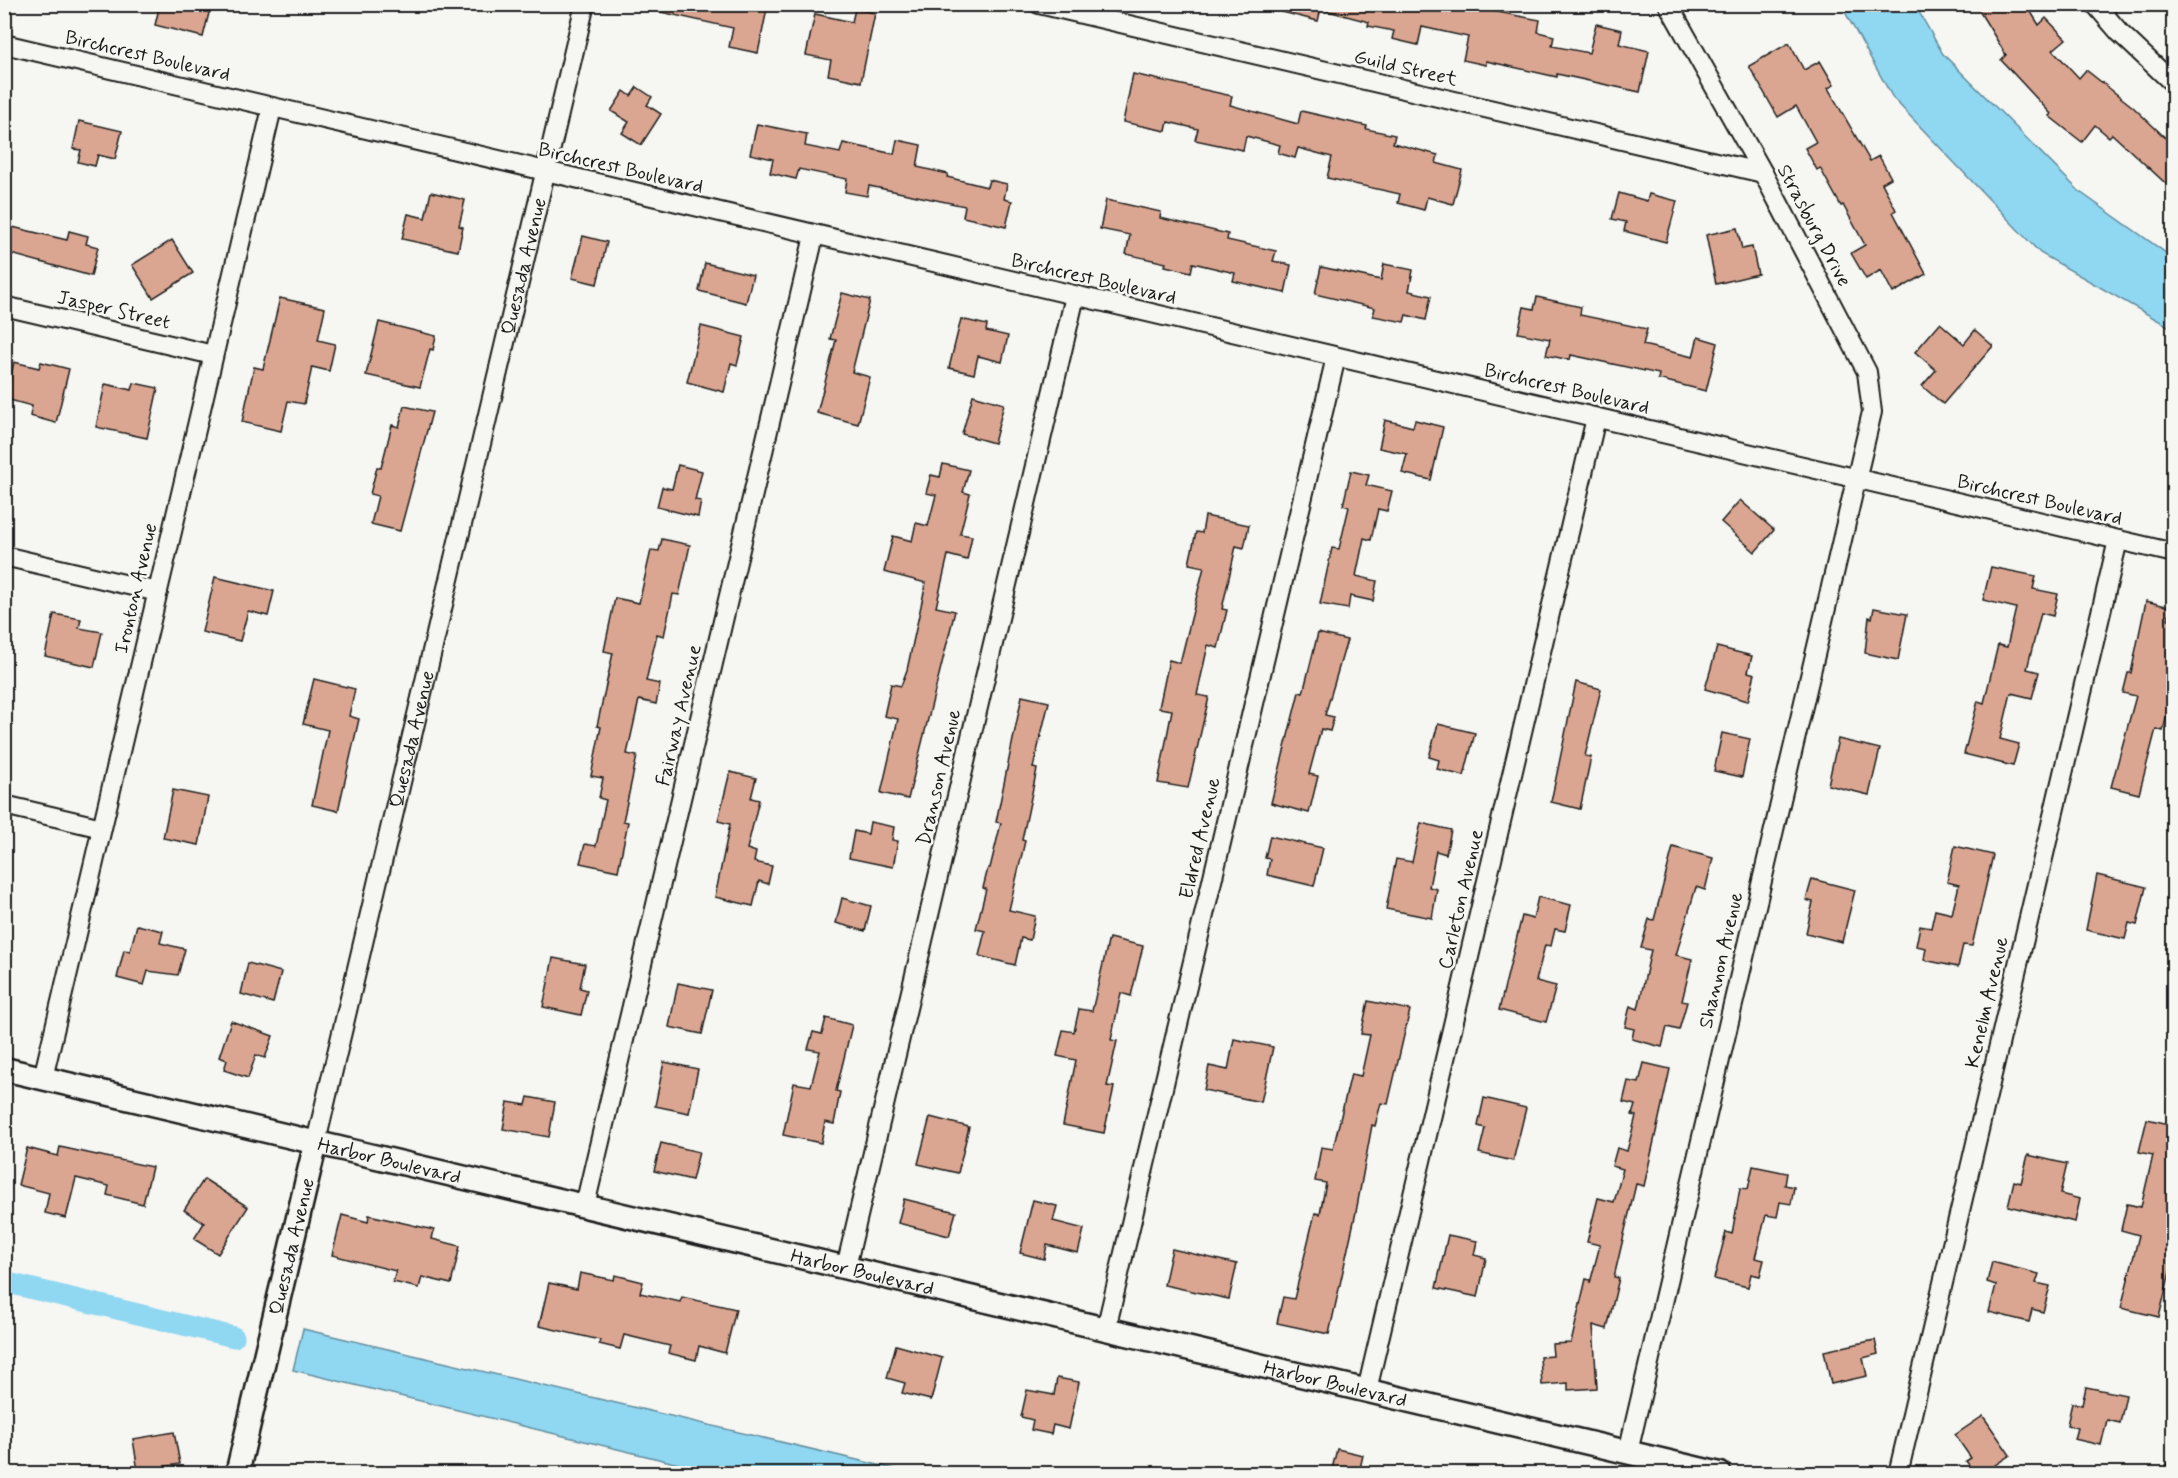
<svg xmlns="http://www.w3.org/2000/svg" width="2178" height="1478" viewBox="0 0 2178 1478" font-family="Mynerve,sans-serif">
	<rect width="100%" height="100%" fill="#f6f6f2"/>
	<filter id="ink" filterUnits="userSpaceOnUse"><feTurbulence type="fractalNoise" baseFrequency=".0167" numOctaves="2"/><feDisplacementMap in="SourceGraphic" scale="12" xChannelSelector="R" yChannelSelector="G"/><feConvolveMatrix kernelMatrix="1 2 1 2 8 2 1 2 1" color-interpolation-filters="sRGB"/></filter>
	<g filter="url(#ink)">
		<g fill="#90d7f1" stroke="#628c9c" stroke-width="1.5">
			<path d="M 1841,5 L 1915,5 L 1943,54 L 2080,192 L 2173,258 L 2173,329 L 2040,253 L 1893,98 Z"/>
			<path d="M 303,1329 L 912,1473 L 716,1473 L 293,1370 Z"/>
		</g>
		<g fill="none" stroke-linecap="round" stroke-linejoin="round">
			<path stroke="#90d7f1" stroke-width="21" d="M 4,1282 L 234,1337"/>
		</g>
		<g fill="#dba691" stroke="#1c1c1c" stroke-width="1.5">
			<path d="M 160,4 L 191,4 L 210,9 L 203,37 L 155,25 Z"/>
			<path d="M 657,4 L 768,4 L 758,53 L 729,47 L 733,28 L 656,11 Z"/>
			<path d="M 1275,4 L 1322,4 L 1318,21 L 1274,10 Z"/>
			<path d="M 1325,4 L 1477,4 L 1476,8 L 1540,20 L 1538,32 L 1554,36 L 1552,46 L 1589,53 L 1596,24 L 1622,30 L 1619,44 L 1649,51 L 1640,92 L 1557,74 L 1557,77 L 1486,61 L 1486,65 L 1463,60 L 1468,37 L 1422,27 L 1418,45 L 1392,39 L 1394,31 L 1368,26 L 1369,22 L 1324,10 Z"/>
			<path d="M 1975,4 L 2026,4 L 2039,25 L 2046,18 L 2066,39 L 2053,50 L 2079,78 L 2086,70 L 2133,107 L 2174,146 L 2174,191 L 2112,134 L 2109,137 L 2095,125 L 2082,142 L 2049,116 L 2051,114 L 2001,60 L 2006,55 Z"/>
			<path d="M 855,9 L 875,13 L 861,82 L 828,75 L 831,60 L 806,55 L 815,14 L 852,22 Z"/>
			<path d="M 1789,43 L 1804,70 L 1820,61 L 1834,85 L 1828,88 L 1870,161 L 1879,156 L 1891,178 L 1882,183 L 1896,210 L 1893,212 L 1926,274 L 1893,293 L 1881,270 L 1866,279 L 1851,253 L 1865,245 L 1843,205 L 1841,206 L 1820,168 L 1817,170 L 1805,148 L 1816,142 L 1796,106 L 1778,117 L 1749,66 Z"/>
			<path d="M 1133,74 L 1232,96 L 1230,105 L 1298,124 L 1301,111 L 1367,126 L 1366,129 L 1395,135 L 1393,143 L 1438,155 L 1436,163 L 1462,170 L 1453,204 L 1427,197 L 1424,210 L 1398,203 L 1400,194 L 1327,178 L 1332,157 L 1298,148 L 1295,158 L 1278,153 L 1280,145 L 1246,136 L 1243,150 L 1195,140 L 1198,129 L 1168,122 L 1166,131 L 1123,122 Z"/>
			<path d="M 637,87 L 652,97 L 647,105 L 661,114 L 641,145 L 622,133 L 629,122 L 611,111 L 624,91 L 631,96 Z"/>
			<path d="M 79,121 L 122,131 L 115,159 L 98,155 L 95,166 L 78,162 L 81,150 L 73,149 Z"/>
			<path d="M 757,124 L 807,134 L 805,146 L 840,153 L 843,143 L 894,154 L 897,140 L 921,145 L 917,167 L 948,174 L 947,177 L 987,187 L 989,180 L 1007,184 L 1004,199 L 1012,201 L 1006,227 L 963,217 L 965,206 L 869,186 L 867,196 L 845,192 L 847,179 L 799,169 L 796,179 L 770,173 L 773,159 L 750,154 Z"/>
			<path d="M 431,192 L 465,200 L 459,226 L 463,227 L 458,251 L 402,239 L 408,214 L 425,218 Z"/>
			<path d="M 1619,193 L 1647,201 L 1649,194 L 1677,201 L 1666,242 L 1624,231 L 1626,222 L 1612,219 Z"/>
			<path d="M 1106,200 L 1161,212 L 1160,218 L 1228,234 L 1227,240 L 1276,251 L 1273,261 L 1291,265 L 1285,293 L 1233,281 L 1235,273 L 1193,263 L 1191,272 L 1165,266 L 1166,263 L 1126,254 L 1130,235 L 1100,229 Z"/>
			<path d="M 4,225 L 67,240 L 69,231 L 88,236 L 86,244 L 98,247 L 91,276 L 4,252 Z"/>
			<path d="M 1737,228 L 1742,249 L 1752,247 L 1758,274 L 1716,284 L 1706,235 Z"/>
			<path d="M 583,236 L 607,242 L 597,284 L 572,278 Z"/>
			<path d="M 172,240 L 193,273 L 153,298 L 132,265 Z"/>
			<path d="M 705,263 L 753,275 L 746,303 L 699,291 Z"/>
			<path d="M 1384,264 L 1413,270 L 1409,291 L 1431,296 L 1426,320 L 1406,315 L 1404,322 L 1373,316 L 1375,308 L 1315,294 L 1321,267 L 1381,280 Z"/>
			<path d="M 842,293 L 870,300 L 852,372 L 870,377 L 858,424 L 817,413 L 836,340 L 830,339 Z"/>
			<path d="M 1537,297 L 1581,307 L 1580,315 L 1647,329 L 1643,345 L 1693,357 L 1698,337 L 1718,343 L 1706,391 L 1658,379 L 1659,374 L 1571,355 L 1570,360 L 1546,355 L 1550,339 L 1518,333 L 1524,307 L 1534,309 Z"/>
			<path d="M 280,298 L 325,308 L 318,340 L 335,344 L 329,371 L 312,367 L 304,404 L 288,401 L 281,431 L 242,422 L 254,367 L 263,369 Z"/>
			<path d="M 961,319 L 987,325 L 986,331 L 1008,336 L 1002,362 L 978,356 L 974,374 L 949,368 Z"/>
			<path d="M 379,322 L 436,336 L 433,350 L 430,349 L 420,387 L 366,375 Z"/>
			<path d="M 1940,323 L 1964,344 L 1975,330 L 1993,346 L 1943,404 L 1922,386 L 1936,370 L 1915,352 Z"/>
			<path d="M 701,326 L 744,337 L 737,365 L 731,363 L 724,392 L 687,382 Z"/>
			<path d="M 14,362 L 39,368 L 41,362 L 69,369 L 56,423 L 30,416 L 32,406 L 6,399 Z"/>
			<path d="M 134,383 L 158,388 L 147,438 L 96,427 L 105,384 L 132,390 Z"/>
			<path d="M 973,395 L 1004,404 L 994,443 L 962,434 Z"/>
			<path d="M 404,406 L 432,412 L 400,531 L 371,524 L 378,496 L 370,494 L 377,467 L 381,468 L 392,425 L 399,427 Z"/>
			<path d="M 1385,420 L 1413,427 L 1415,420 L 1443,427 L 1431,480 L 1402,473 L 1407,454 L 1379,448 Z"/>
			<path d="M 943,464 L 969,470 L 963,492 L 970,494 L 960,534 L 972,536 L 967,560 L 948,555 L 936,607 L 955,611 L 908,799 L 881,793 L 898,719 L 884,716 L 891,684 L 901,686 L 907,670 L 926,583 L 884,572 L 893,536 L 912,541 L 916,523 L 928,526 L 936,495 L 926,493 L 931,475 L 940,477 Z"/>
			<path d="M 678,465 L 702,471 L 695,500 L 701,501 L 698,517 L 657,507 L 662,487 L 672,489 Z"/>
			<path d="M 1351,471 L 1369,475 L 1366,485 L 1392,491 L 1387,511 L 1378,509 L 1371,540 L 1364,538 L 1356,576 L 1377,581 L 1373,601 L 1350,596 L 1348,609 L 1320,604 L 1332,548 L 1339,549 L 1349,507 L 1343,505 Z"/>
			<path d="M 1740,500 L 1774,530 L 1755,552 L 1721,522 Z"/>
			<path d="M 1205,516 L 1249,525 L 1244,548 L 1236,546 L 1222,609 L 1227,610 L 1218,648 L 1208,645 L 1197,695 L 1209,697 L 1188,788 L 1158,783 L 1172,710 L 1159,708 L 1169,660 L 1180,663 L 1204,567 L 1189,564 L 1196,532 L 1202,533 Z"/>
			<path d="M 662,539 L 690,545 L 679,595 L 673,594 L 664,636 L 657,634 L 646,681 L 660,684 L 656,704 L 639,700 L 627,754 L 637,756 L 623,821 L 628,822 L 618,871 L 580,863 L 585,844 L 596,846 L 606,800 L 599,798 L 603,778 L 591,776 L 601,727 L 597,726 L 613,653 L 604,651 L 615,598 L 639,603 L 651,550 L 659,551 Z"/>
			<path d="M 1991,567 L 2036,576 L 2033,589 L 2058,594 L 2053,616 L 2041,613 L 2027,669 L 2039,672 L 2032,698 L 2011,693 L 2000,739 L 2019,744 L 2013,766 L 1964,754 L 1978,701 L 1984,703 L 1998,645 L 2007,647 L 2016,608 L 1983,600 Z"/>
			<path d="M 215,577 L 274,591 L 268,616 L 248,611 L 240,641 L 202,632 Z"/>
			<path d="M 2146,601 L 2170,607 L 2168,619 L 2174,620 L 2174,686 L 2163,731 L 2156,729 L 2139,794 L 2111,787 L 2136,696 L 2123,693 L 2128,673 L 2131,673 Z"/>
			<path d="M 1874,608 L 1907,614 L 1898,660 L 1865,653 L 1869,617 L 1872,618 Z"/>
			<path d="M 54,614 L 81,619 L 79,628 L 102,632 L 94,667 L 45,656 Z"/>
			<path d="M 1318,633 L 1347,640 L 1325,715 L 1334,717 L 1330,731 L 1321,729 L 1309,774 L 1318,776 L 1309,813 L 1271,803 L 1299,692 L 1303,693 Z"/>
			<path d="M 1717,647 L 1752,656 L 1748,672 L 1755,674 L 1748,701 L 1705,689 Z"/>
			<path d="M 314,679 L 355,689 L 349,716 L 359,719 L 338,811 L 312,805 L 328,730 L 303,724 Z"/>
			<path d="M 1576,682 L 1601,689 L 1585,756 L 1591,757 L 1580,809 L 1551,802 Z"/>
			<path d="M 1022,696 L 1049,702 L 1033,768 L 1037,769 L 1022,840 L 1025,841 L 1009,910 L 1035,916 L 1030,940 L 1021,938 L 1015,965 L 979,956 L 985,931 L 976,929 L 986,889 L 983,888 L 988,868 L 990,868 L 1001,823 L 996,822 Z"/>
			<path d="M 1438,724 L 1475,733 L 1464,776 L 1437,769 L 1439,760 L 1429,757 Z"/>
			<path d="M 1722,733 L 1750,739 L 1742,777 L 1714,771 Z"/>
			<path d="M 1838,739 L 1880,749 L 1869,795 L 1828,785 Z"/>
			<path d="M 730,772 L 756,778 L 751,798 L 759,800 L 747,849 L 756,852 L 754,862 L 772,866 L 768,884 L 759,881 L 753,906 L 715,897 L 730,824 L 718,821 Z"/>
			<path d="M 173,790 L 208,797 L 199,845 L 163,838 Z"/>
			<path d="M 870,822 L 894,827 L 892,840 L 898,841 L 893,867 L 849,858 L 854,831 L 868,834 Z"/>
			<path d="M 1421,823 L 1451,830 L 1446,854 L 1436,851 L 1429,887 L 1437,889 L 1432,918 L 1386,909 L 1396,859 L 1412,862 Z"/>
			<path d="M 1270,836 L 1323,848 L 1314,886 L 1267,875 L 1270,859 L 1265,858 Z"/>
			<path d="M 1955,846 L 1993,855 L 1972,946 L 1963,945 L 1958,967 L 1924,960 L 1926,948 L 1916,946 L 1920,926 L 1931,928 L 1935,910 L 1952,914 L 1959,885 L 1947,882 Z"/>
			<path d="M 1673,847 L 1713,858 L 1705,890 L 1696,887 L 1676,955 L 1692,959 L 1682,1001 L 1687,1002 L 1679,1030 L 1667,1027 L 1662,1047 L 1632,1039 L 1634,1029 L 1625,1027 L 1630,1006 L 1638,1009 L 1651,950 L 1641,948 L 1649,919 L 1654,920 Z"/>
			<path d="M 2097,875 L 2146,887 L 2137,925 L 2129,923 L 2125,939 L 2086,930 Z"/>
			<path d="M 1812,879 L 1855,890 L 1842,942 L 1806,933 L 1813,902 L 1806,900 Z"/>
			<path d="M 1538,897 L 1571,905 L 1565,931 L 1555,929 L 1551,946 L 1545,945 L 1536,981 L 1556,986 L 1546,1022 L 1499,1010 L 1522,916 L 1533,919 Z"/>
			<path d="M 842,898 L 871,906 L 865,931 L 836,923 Z"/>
			<path d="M 137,925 L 163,931 L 160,943 L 185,949 L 178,975 L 148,971 L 144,985 L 117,978 L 124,950 L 130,951 Z"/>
			<path d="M 1109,938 L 1143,946 L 1131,996 L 1121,993 L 1111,1040 L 1117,1041 L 1107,1086 L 1114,1087 L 1104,1133 L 1063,1125 L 1076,1060 L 1057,1056 L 1063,1030 L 1074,1032 L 1079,1009 L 1092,1011 Z"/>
			<path d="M 553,958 L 585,964 L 580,988 L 587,990 L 581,1015 L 543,1007 Z"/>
			<path d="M 248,963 L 281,972 L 273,1003 L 241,994 Z"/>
			<path d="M 678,983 L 712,990 L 702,1034 L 669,1027 Z"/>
			<path d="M 1368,1001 L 1410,1010 L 1388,1104 L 1381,1103 L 1375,1126 L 1372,1125 L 1356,1212 L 1329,1334 L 1277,1323 L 1283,1297 L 1294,1299 L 1315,1213 L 1320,1214 L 1326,1183 L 1315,1181 L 1321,1147 L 1333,1149 L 1351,1074 L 1361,1076 L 1370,1035 L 1361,1034 Z"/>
			<path d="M 826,1018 L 852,1025 L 836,1091 L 840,1092 L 834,1124 L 825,1122 L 821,1143 L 783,1135 L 794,1083 L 811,1086 L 820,1051 L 808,1049 L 813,1032 L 822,1034 Z"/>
			<path d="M 231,1021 L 273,1036 L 265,1058 L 256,1055 L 248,1078 L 224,1070 L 227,1060 L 219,1057 Z"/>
			<path d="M 1234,1039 L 1273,1047 L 1261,1102 L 1204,1090 L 1209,1066 L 1228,1070 Z"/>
			<path d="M 664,1062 L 698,1069 L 689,1113 L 655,1106 Z"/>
			<path d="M 1644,1063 L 1670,1069 L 1644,1186 L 1636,1184 L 1614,1277 L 1619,1278 L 1607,1329 L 1593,1325 L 1597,1388 L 1568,1390 L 1568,1383 L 1542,1385 L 1540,1357 L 1553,1356 L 1552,1344 L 1571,1343 L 1586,1279 L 1590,1280 L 1590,1283 L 1600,1245 L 1587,1242 L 1598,1198 L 1614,1202 L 1623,1169 L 1612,1166 L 1617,1148 L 1627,1151 L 1636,1116 L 1632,1115 L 1635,1105 L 1623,1102 L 1628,1081 L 1639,1083 Z"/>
			<path d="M 528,1097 L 555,1102 L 549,1137 L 503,1129 L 508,1102 L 526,1105 Z"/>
			<path d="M 1484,1098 L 1526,1108 L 1513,1161 L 1479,1153 L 1485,1128 L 1478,1126 Z"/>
			<path d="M 930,1117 L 969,1127 L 958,1173 L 918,1164 Z"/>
			<path d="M 2147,1119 L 2174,1125 L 2174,1256 L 2159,1317 L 2121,1308 L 2139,1235 L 2121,1230 L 2127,1204 L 2141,1207 L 2153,1155 L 2139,1152 Z"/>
			<path d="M 661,1143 L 699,1152 L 692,1180 L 654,1171 Z"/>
			<path d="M 60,1147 L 152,1167 L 143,1204 L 107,1195 L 109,1186 L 76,1178 L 66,1218 L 45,1213 L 49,1193 L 18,1185 L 27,1148 L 58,1156 Z"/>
			<path d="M 2028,1155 L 2067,1164 L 2060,1194 L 2080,1199 L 2075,1222 L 2008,1206 L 2014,1181 L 2021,1183 Z"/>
			<path d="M 1753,1166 L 1787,1173 L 1785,1185 L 1794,1187 L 1791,1204 L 1780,1202 L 1777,1217 L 1766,1215 L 1755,1258 L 1764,1260 L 1760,1276 L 1751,1274 L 1748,1287 L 1714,1279 L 1726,1232 L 1732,1234 L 1740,1188 L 1748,1189 Z"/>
			<path d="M 204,1179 L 248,1207 L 218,1254 L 194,1239 L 204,1223 L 184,1210 Z"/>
			<path d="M 904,1199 L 956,1212 L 949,1236 L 898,1223 Z"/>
			<path d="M 1033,1200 L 1057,1206 L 1053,1221 L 1084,1229 L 1078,1253 L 1047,1245 L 1044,1259 L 1020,1253 Z"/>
			<path d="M 342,1215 L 368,1222 L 369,1215 L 434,1230 L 432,1239 L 460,1246 L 451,1284 L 422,1277 L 419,1288 L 393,1282 L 396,1271 L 332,1255 Z"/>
			<path d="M 1448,1235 L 1477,1241 L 1474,1255 L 1486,1258 L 1478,1297 L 1436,1288 Z"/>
			<path d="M 1172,1249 L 1237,1264 L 1229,1299 L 1164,1285 Z"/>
			<path d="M 1992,1262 L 2039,1274 L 2036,1283 L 2050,1286 L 2043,1312 L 2032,1309 L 2029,1322 L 1989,1312 L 1996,1285 L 1987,1282 Z"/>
			<path d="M 580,1273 L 614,1280 L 615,1275 L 643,1282 L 640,1293 L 680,1302 L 682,1297 L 736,1309 L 725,1353 L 699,1346 L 696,1360 L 668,1353 L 670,1346 L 624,1335 L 620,1349 L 599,1344 L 600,1340 L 539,1326 L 549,1283 L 577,1289 Z"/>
			<path d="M 1875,1340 L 1878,1354 L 1863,1358 L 1867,1376 L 1831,1384 L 1824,1351 Z"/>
			<path d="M 896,1345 L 942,1358 L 931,1400 L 902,1393 L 905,1383 L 887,1378 Z"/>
			<path d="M 1057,1378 L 1079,1382 L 1069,1429 L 1053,1425 L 1051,1434 L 1031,1430 L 1033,1420 L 1021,1417 L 1027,1390 L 1054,1395 Z"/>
			<path d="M 2086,1387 L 2126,1395 L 2120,1423 L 2107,1420 L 2101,1445 L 2074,1439 L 2077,1428 L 2067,1425 L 2072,1403 L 2082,1405 Z"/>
			<path d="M 1983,1416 L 2010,1455 L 1983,1473 L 1975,1473 L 1966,1461 L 1971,1458 L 1955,1435 Z"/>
			<path d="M 174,1432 L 180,1464 L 138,1471 L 133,1439 Z"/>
			<path d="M 1337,1449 L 1363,1455 L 1359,1473 L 1331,1473 Z"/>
		</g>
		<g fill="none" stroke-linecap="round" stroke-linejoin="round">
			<defs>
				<g id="minor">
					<path d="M 1039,4 L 1763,173"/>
					<path d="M 2095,4 L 2120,33 L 2174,84"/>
					<path d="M 4,44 L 2174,553"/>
					<path d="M 4,306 L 213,355"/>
					<path d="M 4,556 L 158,592"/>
					<path d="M 4,805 L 102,828"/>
					<path d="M 43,1078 L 272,108"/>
					<path id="s1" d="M 316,1142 L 585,4"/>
					<path d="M 585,1205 L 814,236"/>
					<path d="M 846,1267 L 1075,296"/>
					<path d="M 1106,1329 L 1336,357"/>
					<path d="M 1367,1390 L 1596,418"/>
					<path d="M 1628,1452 L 1872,412 L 1867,372 L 1763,173 L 1668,4"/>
					<path d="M 1898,1474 L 2118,540"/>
					<path d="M 2173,1474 L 2174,1471"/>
				</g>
				<g id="tertiary">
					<path id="s2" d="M 4,1069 L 1720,1474"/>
					<path id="s3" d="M 237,1474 L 316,1142"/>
				</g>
			</defs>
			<use href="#minor" stroke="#1c1c1c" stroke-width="22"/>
			<use href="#tertiary" stroke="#1c1c1c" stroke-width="27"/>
			<use href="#minor" stroke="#f6f6f2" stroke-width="18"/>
			<use href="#tertiary" stroke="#f6f6f2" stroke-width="22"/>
		</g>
	</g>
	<g text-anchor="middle" stroke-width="5" stroke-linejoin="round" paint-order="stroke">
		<g font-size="20" fill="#1c1c1c" stroke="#f6f6f2">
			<text transform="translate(148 55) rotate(13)" y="7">Birchcrest Boulevard</text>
			<text transform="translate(1406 67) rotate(13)" y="7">Guild Street</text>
			<text transform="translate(621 167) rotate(13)" y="7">Birchcrest Boulevard</text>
			<text transform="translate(1815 225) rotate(62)" y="7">Strasburg Drive</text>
			<text dy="7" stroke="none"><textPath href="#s1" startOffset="900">Quesada Avenue</textPath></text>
			<text transform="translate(1094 278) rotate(13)" y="7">Birchcrest Boulevard</text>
			<text transform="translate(114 309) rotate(13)" y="7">Jasper Street</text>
			<text transform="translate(1567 388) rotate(13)" y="7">Birchcrest Boulevard</text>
			<text transform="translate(2040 499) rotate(13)" y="7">Birchcrest Boulevard</text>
			<text transform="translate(135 588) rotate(-77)" y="7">Ironton Avenue</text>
			<text transform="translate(678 715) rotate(-77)" y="7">Fairway Avenue</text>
			<text dy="7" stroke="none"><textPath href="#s1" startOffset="414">Quesada Avenue</textPath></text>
			<text transform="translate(938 777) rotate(-77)" y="7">Dranson Avenue</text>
			<text transform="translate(1199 838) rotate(-77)" y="7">Eldred Avenue</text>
			<text transform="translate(1460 899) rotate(-77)" y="7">Carleton Avenue</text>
			<text transform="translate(1720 960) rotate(-77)" y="7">Shannon Avenue</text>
			<text transform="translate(1986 1002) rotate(-77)" y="7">Kenelm Avenue</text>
			<text dy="7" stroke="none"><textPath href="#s2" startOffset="396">Harbor Boulevard</textPath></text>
			<text dy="7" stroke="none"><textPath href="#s3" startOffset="234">Quesada Avenue</textPath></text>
			<text dy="7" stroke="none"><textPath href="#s2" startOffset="882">Harbor Boulevard</textPath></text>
			<text dy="7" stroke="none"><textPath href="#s2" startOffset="1368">Harbor Boulevard</textPath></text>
		</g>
	</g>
	<rect width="2178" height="1478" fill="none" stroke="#f6f6f2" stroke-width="24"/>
	<rect x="12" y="12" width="2154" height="1454" fill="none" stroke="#1c1c1c" stroke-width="2" filter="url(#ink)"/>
</svg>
